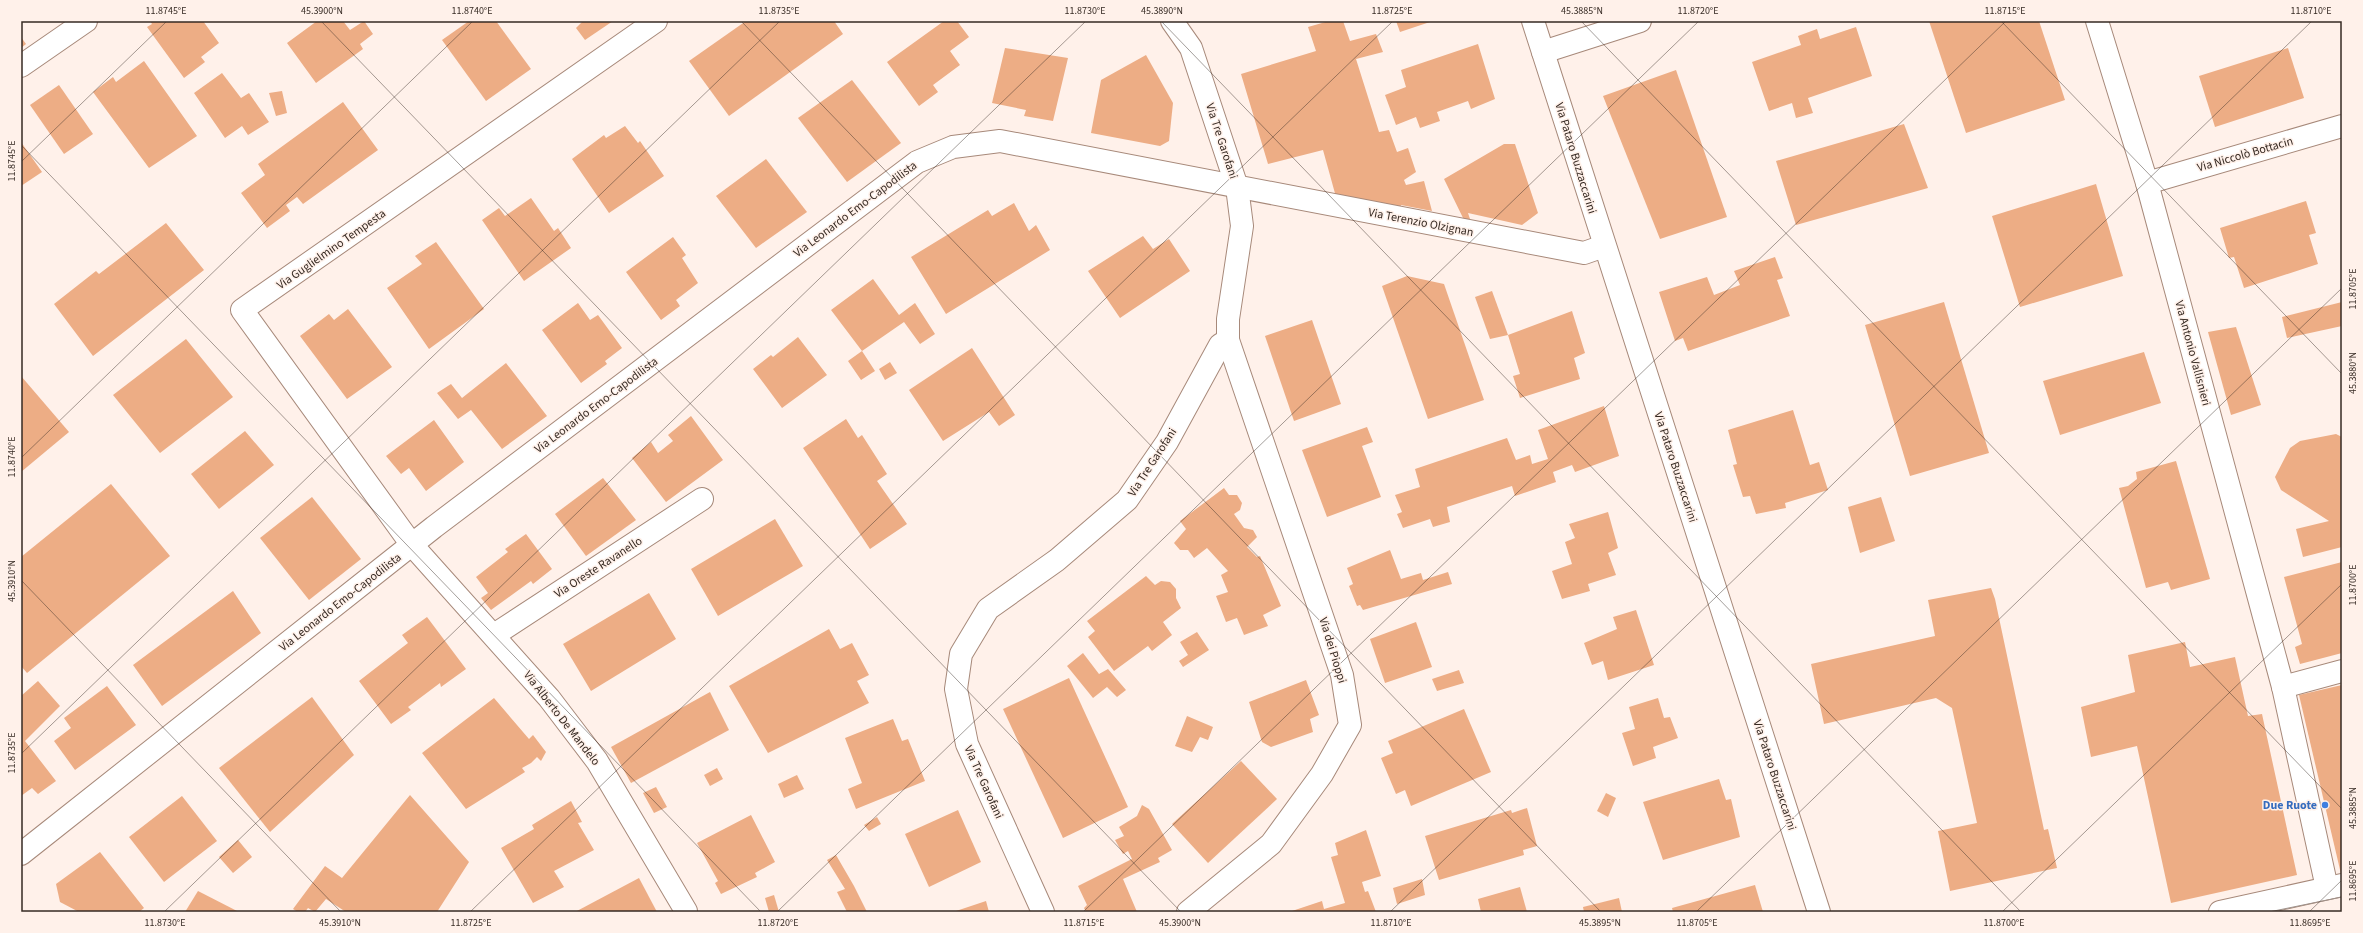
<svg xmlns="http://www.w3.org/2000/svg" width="2363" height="933" viewBox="0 0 2363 933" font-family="'Source Sans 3',sans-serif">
	<rect width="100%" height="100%" fill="#fff1ea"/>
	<g fill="#edad85">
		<path d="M 150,21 L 203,21 L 219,43 L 201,57 L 205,62 L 184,78 L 147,27 L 152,24 Z"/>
		<path d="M 317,21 L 343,21 L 350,30 L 364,21 L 373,34 L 360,44 L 363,49 L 316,83 L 287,43 Z"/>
		<path d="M 469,21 L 496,21 L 531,69 L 486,101 L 442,40 Z"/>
		<path d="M 583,21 L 613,21 L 585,40 L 576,28 Z"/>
		<path d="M 746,21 L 834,21 L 843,34 L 729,116 L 689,61 Z"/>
		<path d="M 944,21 L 957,21 L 969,37 L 950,51 L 960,65 L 933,85 L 938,92 L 919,106 L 887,62 Z"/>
		<path d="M 1329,21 L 1343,21 L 1350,41 L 1376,34 L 1383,52 L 1356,59 L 1379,132 L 1389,130 L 1397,152 L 1408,148 L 1416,172 L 1404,180 L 1406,185 L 1424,181 L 1432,211 L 1401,205 L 1400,210 L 1336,197 L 1323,150 L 1268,164 L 1241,74 L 1316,51 L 1308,27 Z"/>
		<path d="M 1396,21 L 1433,21 L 1400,32 Z"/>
		<path d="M 1929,21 L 2039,21 L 2065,100 L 1966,133 Z"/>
		<path d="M 1856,27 L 1872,76 L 1808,98 L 1813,113 L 1796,118 L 1792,103 L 1769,111 L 1752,62 L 1801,45 L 1798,36 L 1817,29 L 1820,39 Z"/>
		<path d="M 21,37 L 26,44 L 21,48 Z"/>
		<path d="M 1478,44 L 1495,99 L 1471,109 L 1468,101 L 1437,112 L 1440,121 L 1420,128 L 1416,117 L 1396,125 L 1385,95 L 1406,87 L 1401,70 Z"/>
		<path d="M 1005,48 L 1068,58 L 1053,121 L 1024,116 L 1026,110 L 992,103 Z"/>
		<path d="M 2288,48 L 2304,98 L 2215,127 L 2199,76 Z"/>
		<path d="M 1146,55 L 1173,103 L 1169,141 L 1160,146 L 1091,133 L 1101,80 Z"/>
		<path d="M 144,61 L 197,136 L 149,168 L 93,92 L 113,77 L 116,82 Z"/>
		<path d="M 1676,70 L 1727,217 L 1660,239 L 1603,96 Z"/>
		<path d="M 222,73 L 241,98 L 249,93 L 269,122 L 248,135 L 242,126 L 225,138 L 194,93 Z"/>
		<path d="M 852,80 L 901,143 L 847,182 L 798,118 Z"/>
		<path d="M 59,85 L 93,134 L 64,154 L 30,105 Z"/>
		<path d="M 282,91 L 287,113 L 276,116 L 269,93 Z"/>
		<path d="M 343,102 L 378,150 L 303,204 L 297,197 L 286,205 L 290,211 L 267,228 L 241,193 L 265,175 L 258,164 Z"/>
		<path d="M 1904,124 L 1928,188 L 1796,225 L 1776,161 Z"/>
		<path d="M 625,126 L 638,143 L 640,141 L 664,176 L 609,213 L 572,159 L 604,135 L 606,138 Z"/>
		<path d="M 21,142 L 42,172 L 21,186 Z"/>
		<path d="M 1504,144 L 1515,144 L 1538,213 L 1522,225 L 1468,213 L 1470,219 L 1465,222 L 1444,179 Z"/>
		<path d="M 766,159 L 807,212 L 756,248 L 716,196 Z"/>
		<path d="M 2096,184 L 2123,276 L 2020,307 L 1992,216 Z"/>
		<path d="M 531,198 L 554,231 L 558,228 L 571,248 L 524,281 L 482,220 L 499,208 L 505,216 Z"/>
		<path d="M 2306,201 L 2316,233 L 2309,235 L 2318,264 L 2244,288 L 2234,257 L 2229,258 L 2220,228 Z"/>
		<path d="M 1014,203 L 1029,231 L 1036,225 L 1050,250 L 946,314 L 911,257 L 988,210 L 992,216 Z"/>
		<path d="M 166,223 L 204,270 L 93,356 L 54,304 L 96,271 L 99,274 Z"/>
		<path d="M 1143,236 L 1153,249 L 1169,239 L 1190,271 L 1120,318 L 1088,271 Z"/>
		<path d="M 673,237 L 686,255 L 682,258 L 698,283 L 676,300 L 680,306 L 661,320 L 626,272 Z"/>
		<path d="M 436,242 L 484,309 L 429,349 L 387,288 L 422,264 L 415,256 Z"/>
		<path d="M 1775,257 L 1783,278 L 1777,280 L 1790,316 L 1688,351 L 1683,338 L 1675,341 L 1659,292 L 1707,277 L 1714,295 L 1740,285 L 1734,271 Z"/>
		<path d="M 1407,276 L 1444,284 L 1484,400 L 1428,419 L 1382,286 Z"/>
		<path d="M 873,279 L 899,315 L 915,303 L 935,334 L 920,344 L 904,322 L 862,351 L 875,371 L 861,380 L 848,361 L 862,351 L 831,310 Z"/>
		<path d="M 1492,291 L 1508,335 L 1490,339 L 1475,297 Z"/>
		<path d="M 1944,302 L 1989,453 L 1910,476 L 1865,325 Z"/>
		<path d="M 2342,302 L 2342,326 L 2287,338 L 2282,317 Z"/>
		<path d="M 578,303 L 590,320 L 598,315 L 622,348 L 605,361 L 607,364 L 581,383 L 542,330 Z"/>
		<path d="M 348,309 L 392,367 L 347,399 L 300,336 L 329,314 L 334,320 Z"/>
		<path d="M 1572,311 L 1585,353 L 1574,358 L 1580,379 L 1520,398 L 1513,376 L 1520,374 L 1508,335 Z"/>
		<path d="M 1312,320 L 1341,404 L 1294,421 L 1265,336 Z"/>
		<path d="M 2236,327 L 2261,405 L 2231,415 L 2208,332 Z"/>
		<path d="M 798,337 L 827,375 L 782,408 L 753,369 L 771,355 L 773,357 Z"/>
		<path d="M 186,339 L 233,397 L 160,453 L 113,395 Z"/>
		<path d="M 972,348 L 1015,415 L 999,426 L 989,412 L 943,441 L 909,390 Z"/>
		<path d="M 2144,352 L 2161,403 L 2060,435 L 2043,381 Z"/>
		<path d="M 890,362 L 897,373 L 885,380 L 879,369 Z"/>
		<path d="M 506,363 L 547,416 L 502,449 L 471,410 L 458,419 L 437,393 L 451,384 L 462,398 Z"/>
		<path d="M 21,376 L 69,432 L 21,472 Z"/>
		<path d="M 1604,406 L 1619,456 L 1575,472 L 1572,465 L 1553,472 L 1556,482 L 1515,496 L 1512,486 L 1447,507 L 1450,522 L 1433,527 L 1430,519 L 1403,528 L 1397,514 L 1402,512 L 1395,495 L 1420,487 L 1415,469 L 1507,438 L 1516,460 L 1530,455 L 1532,464 L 1548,459 L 1538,430 Z"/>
		<path d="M 1793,410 L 1810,465 L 1819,462 L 1828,490 L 1785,503 L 1786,508 L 1756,514 L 1750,496 L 1743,497 L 1733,465 L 1737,464 L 1728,430 Z"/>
		<path d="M 691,416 L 723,460 L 666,502 L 632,458 L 651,442 L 658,453 L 673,441 L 668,435 Z"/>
		<path d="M 846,419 L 858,438 L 862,435 L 887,474 L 877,481 L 907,524 L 870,549 L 803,448 Z"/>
		<path d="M 434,420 L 464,462 L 426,491 L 409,468 L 401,474 L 386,456 Z"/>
		<path d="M 1367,427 L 1373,442 L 1362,446 L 1381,497 L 1327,517 L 1302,450 Z"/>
		<path d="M 245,431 L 274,465 L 219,509 L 191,474 Z"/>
		<path d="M 2336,434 L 2342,437 L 2342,547 L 2303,557 L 2296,529 L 2329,521 L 2281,490 L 2275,477 L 2290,448 L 2300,441 Z"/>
		<path d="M 2176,461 L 2210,579 L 2171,590 L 2168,582 L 2146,588 L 2119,488 L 2128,486 L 2137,479 L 2136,472 Z"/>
		<path d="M 603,478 L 636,520 L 586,556 L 555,514 Z"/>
		<path d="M 111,484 L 170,556 L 27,673 L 21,666 L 21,557 Z"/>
		<path d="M 1224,488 L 1229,495 L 1237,495 L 1242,503 L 1240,510 L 1234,514 L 1244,528 L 1253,530 L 1257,537 L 1247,547 L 1257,557 L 1260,556 L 1281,606 L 1263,615 L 1268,626 L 1244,635 L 1237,618 L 1226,622 L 1216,596 L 1228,592 L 1221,575 L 1228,571 L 1207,548 L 1194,558 L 1188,550 L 1180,550 L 1174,543 L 1186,529 L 1180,521 Z"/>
		<path d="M 312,497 L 361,559 L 309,600 L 260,538 Z"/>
		<path d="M 1881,497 L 1895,541 L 1860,553 L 1848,507 Z"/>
		<path d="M 1608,512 L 1618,548 L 1608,553 L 1616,575 L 1588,584 L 1590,591 L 1562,599 L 1552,571 L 1572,564 L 1565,542 L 1575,538 L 1569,524 Z"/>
		<path d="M 775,519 L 803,566 L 718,616 L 691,569 Z"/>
		<path d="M 526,534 L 552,569 L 533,584 L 531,581 L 491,610 L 481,598 L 488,593 L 476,577 L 508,552 L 505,549 Z"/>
		<path d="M 1390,550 L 1401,579 L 1421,573 L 1423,580 L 1448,572 L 1452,584 L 1363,610 L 1360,605 L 1357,606 L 1349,586 L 1353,584 L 1347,568 Z"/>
		<path d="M 2342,562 L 2342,653 L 2300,664 L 2295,647 L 2302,644 L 2284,577 Z"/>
		<path d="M 1146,576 L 1155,585 L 1161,581 L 1170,582 L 1176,589 L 1176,598 L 1181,608 L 1163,622 L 1172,635 L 1152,651 L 1148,646 L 1114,671 L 1088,637 L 1095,631 L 1087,621 Z"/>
		<path d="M 1991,588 L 1995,599 L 2044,830 L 2048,829 L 2057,868 L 1950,891 L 1938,831 L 1977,823 L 1952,708 L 1936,698 L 1824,724 L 1811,664 L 1935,636 L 1928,600 Z"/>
		<path d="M 233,591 L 261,633 L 162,706 L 133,665 Z"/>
		<path d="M 649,593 L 676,639 L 591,691 L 563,644 Z"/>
		<path d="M 1636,610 L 1654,665 L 1608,680 L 1603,661 L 1592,665 L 1584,643 L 1617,629 L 1613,617 Z"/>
		<path d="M 427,617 L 466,669 L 441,687 L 440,683 L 408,707 L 411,710 L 391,724 L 359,681 L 408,643 L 402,635 Z"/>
		<path d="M 1416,622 L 1432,667 L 1385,683 L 1370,639 Z"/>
		<path d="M 829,629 L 840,649 L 852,643 L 869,675 L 857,681 L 869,703 L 768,753 L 729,686 Z"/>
		<path d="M 1197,632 L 1209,650 L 1183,667 L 1179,661 L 1188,655 L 1180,642 Z"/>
		<path d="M 2185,642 L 2190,667 L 2235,657 L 2248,716 L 2262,714 L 2297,875 L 2171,903 L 2137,746 L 2091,757 L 2081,707 L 2135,692 L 2128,655 Z"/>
		<path d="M 1083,653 L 1099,674 L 1108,669 L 1126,690 L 1117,697 L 1107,687 L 1093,698 L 1067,666 Z"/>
		<path d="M 1459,670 L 1464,683 L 1437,691 L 1432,679 Z"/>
		<path d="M 1069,678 L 1128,807 L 1063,838 L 1003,709 Z"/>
		<path d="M 1306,680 L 1319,715 L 1310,719 L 1313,732 L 1271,747 L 1262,742 L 1249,702 Z"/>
		<path d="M 38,681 L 60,706 L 25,741 L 56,781 L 38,794 L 32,788 L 21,796 L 21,696 Z"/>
		<path d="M 2342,685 L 2342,874 L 2341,874 L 2299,695 Z"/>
		<path d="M 107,686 L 136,725 L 75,770 L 54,741 L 71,728 L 64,718 Z"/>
		<path d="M 710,692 L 729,730 L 631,783 L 611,747 Z"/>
		<path d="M 312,697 L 354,755 L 270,832 L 219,768 Z"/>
		<path d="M 494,698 L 529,739 L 533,735 L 546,752 L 541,761 L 537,757 L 531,763 L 522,768 L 525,772 L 466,809 L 422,753 Z"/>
		<path d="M 1658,698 L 1664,718 L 1670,717 L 1678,738 L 1653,747 L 1656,758 L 1633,766 L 1622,733 L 1635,729 L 1629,707 Z"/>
		<path d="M 1464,709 L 1491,772 L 1411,806 L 1405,790 L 1396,794 L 1381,758 L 1393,753 L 1388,741 Z"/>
		<path d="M 1187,716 L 1213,727 L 1208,740 L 1200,737 L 1192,752 L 1175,746 Z"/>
		<path d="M 893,719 L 902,741 L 908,739 L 925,781 L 856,809 L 848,789 L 862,783 L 845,738 Z"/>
		<path d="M 1241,761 L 1277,799 L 1208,863 L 1172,824 Z"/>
		<path d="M 717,768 L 723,779 L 710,786 L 704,775 Z"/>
		<path d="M 797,775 L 804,789 L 784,798 L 778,784 Z"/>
		<path d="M 1719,779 L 1726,800 L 1731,799 L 1740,837 L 1663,860 L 1643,802 Z"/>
		<path d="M 656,787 L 667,807 L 654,813 L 643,793 Z"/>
		<path d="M 1606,793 L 1616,798 L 1608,817 L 1597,811 Z"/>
		<path d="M 410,795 L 469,862 L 437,912 L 346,912 L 326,899 L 315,912 L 308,908 L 305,912 L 298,912 L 293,909 L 325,866 L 342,878 Z"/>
		<path d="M 182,796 L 217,841 L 164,882 L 129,837 Z"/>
		<path d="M 571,801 L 582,822 L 578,823 L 594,850 L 554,871 L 564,887 L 533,903 L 501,848 L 534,829 L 532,825 Z"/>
		<path d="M 1142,805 L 1149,809 L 1172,850 L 1158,858 L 1160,862 L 1123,879 L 1137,912 L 1086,912 L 1084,908 L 1087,905 L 1078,886 L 1132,859 L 1128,851 L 1123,854 L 1115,840 L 1124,836 L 1119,827 L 1137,816 Z"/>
		<path d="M 1527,808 L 1537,846 L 1523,850 L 1524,855 L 1439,880 L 1425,836 L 1511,810 L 1512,813 Z"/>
		<path d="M 958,810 L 981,862 L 929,887 L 905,834 Z"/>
		<path d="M 751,815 L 775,862 L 755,873 L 757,877 L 721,894 L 715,883 L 718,881 L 697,843 Z"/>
		<path d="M 877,817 L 881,824 L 869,831 L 864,825 Z"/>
		<path d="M 1366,830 L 1381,876 L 1362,882 L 1365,892 L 1368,891 L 1376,912 L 1289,912 L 1322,901 L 1324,909 L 1345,903 L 1331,857 L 1338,855 L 1335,843 Z"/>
		<path d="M 238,840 L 252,857 L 233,873 L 219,857 Z"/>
		<path d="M 100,852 L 144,908 L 139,912 L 79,912 L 60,902 L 56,884 Z"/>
		<path d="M 836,855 L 854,886 L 867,912 L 847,912 L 837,892 L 845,889 L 827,860 Z"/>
		<path d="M 639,878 L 657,912 L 575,912 Z"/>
		<path d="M 1422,879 L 1425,895 L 1397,904 L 1393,888 Z"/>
		<path d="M 1755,885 L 1763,912 L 1673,912 L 1672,908 Z"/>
		<path d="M 1520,887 L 1527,912 L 1481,912 L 1478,899 Z"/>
		<path d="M 198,891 L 239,912 L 185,912 Z"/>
		<path d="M 774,895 L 779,912 L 769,912 L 765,898 Z"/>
		<path d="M 1619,898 L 1622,912 L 1584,912 L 1583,907 Z"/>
		<path d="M 986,901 L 989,912 L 953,912 Z"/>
	</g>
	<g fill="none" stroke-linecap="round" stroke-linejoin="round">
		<defs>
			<g id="minor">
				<path d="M 656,21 L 242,310 L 412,545 L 549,698 L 597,761 L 686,911"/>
				<path d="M 1172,21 L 1191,48 L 1237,187 L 1242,226 L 1228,319 L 1228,340 L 1342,675 L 1350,725 L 1322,774 L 1271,844 L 1188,912"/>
				<path d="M 1533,21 L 1819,912"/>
				<path d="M 2097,21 L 2147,183 L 2283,687 L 2327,888"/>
				<path d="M 1543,52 L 1640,21"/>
				<path d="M 21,66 L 86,21"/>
				<path d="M 2147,183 L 2342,126"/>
				<path d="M 494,635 L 702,499"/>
				<path d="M 2283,687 L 2342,671"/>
				<path d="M 21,854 L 434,527 L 917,162 L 953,147 L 1000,141 L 1584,253 L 1604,246"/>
				<path d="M 1043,912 L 967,744 L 956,689 L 961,654 L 988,609 L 1057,560 L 1127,500 L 1167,442 L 1220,345 L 1228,340"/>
			</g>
			<path id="secondary" d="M 2220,912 L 2342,885"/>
		</defs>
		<use href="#minor" stroke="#a7897a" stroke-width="24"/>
		<use href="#secondary" stroke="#a7897a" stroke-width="24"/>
		<use href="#minor" stroke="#fff" stroke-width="22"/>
		<use href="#secondary" stroke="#fff" stroke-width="22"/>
		<g stroke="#9e918a" stroke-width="1">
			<path d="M 2269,912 L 2342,897"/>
			<path d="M 2341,912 L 2342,912"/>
		</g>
	</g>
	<path fill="none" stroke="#362a23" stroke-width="1" stroke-opacity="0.45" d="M 321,21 L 1181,912M 741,21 L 1601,912M 1161,21 L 2021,912M 1581,21 L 2342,809M 2001,21 L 2342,374M 21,145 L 761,912M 21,162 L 167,21M 21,458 L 473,21M 21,580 L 341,912M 21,754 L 780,21M 164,912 L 1086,21M 470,912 L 1393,21M 777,912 L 1699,21M 1083,912 L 2006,21M 1390,912 L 2312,21M 1696,912 L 2342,288M 2002,912 L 2342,584M 2309,912 L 2342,880"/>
	<circle fill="#3f7fe0" stroke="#fff1ea" stroke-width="1.5" cx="2325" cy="805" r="4"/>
	<g text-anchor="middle" stroke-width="3" stroke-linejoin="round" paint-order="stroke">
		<g font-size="12" fill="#362a23" stroke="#fff1ea">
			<text transform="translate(1222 141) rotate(72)" y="4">Via Tre Garofani</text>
			<text transform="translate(2245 154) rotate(-16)" y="4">Via Niccolò Bottacin</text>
			<text transform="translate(1576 158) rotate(73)" y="4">Via Pataro Buzzaccarini</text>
			<text transform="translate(855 209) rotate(-37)" y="4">Via Leonardo Emo-Capodilista</text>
			<text transform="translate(1421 222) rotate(11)" y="4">Via Terenzio Olzignan</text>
			<text transform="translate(331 249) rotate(-35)" y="4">Via Guglielmino Tempesta</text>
			<text transform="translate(2193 353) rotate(75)" y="4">Via Antonio Vallisnieri</text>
			<text transform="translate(596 405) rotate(-37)" y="4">Via Leonardo Emo-Capodilista</text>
			<text transform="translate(1152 462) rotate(-57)" y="4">Via Tre Garofani</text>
			<text transform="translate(1676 467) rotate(72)" y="4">Via Pataro Buzzaccarini</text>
			<text transform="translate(598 567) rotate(-33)" y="4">Via Oreste Ravanello</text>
			<text transform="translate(340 602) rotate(-38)" y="4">Via Leonardo Emo-Capodilista</text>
			<text transform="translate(1333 650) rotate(73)" y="4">Via dei Pioppi</text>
			<text transform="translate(562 718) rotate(52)" y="4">Via Alberto De Mandelo</text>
			<text transform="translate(1775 775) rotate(72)" y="4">Via Pataro Buzzaccarini</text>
			<text transform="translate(984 782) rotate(66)" y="4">Via Tre Garofani</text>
		</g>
		<g font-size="12" font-weight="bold" fill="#366cbe" stroke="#fff1ea" text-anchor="end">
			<text x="2317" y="809">Due Ruote</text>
		</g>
	</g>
	<rect width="2363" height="933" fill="none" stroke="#fff1ea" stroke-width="44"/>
	<rect x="22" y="22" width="2319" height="889" fill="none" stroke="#362a23" stroke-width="1.5"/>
	<g font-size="10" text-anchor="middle" fill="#362a23">
		<text x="166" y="14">11.8745°E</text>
		<text x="322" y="14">45.3900°N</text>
		<text x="472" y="14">11.8740°E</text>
		<text x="779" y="14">11.8735°E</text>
		<text x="1085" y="14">11.8730°E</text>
		<text x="1162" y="14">45.3890°N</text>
		<text x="1392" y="14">11.8725°E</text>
		<text x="1582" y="14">45.3885°N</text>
		<text x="1698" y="14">11.8720°E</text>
		<text x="2005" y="14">11.8715°E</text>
		<text x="2311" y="14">11.8710°E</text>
		<text transform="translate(11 161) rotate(-90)" y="4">11.8745°E</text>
		<text transform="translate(2352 289) rotate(-90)" y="4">11.8705°E</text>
		<text transform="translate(2352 373) rotate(-90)" y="4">45.3880°N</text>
		<text transform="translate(11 457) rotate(-90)" y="4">11.8740°E</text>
		<text transform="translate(11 581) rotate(-90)" y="4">45.3910°N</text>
		<text transform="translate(2352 585) rotate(-90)" y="4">11.8700°E</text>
		<text transform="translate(11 753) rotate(-90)" y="4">11.8735°E</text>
		<text transform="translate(2352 808) rotate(-90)" y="4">45.3885°N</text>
		<text transform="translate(2352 881) rotate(-90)" y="4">11.8695°E</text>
		<text x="165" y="926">11.8730°E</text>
		<text x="340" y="926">45.3910°N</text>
		<text x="471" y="926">11.8725°E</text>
		<text x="778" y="926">11.8720°E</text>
		<text x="1084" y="926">11.8715°E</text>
		<text x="1180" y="926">45.3900°N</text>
		<text x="1391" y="926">11.8710°E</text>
		<text x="1600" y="926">45.3895°N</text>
		<text x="1697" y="926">11.8705°E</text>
		<text x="2004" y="926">11.8700°E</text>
		<text x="2310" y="926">11.8695°E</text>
	</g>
</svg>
